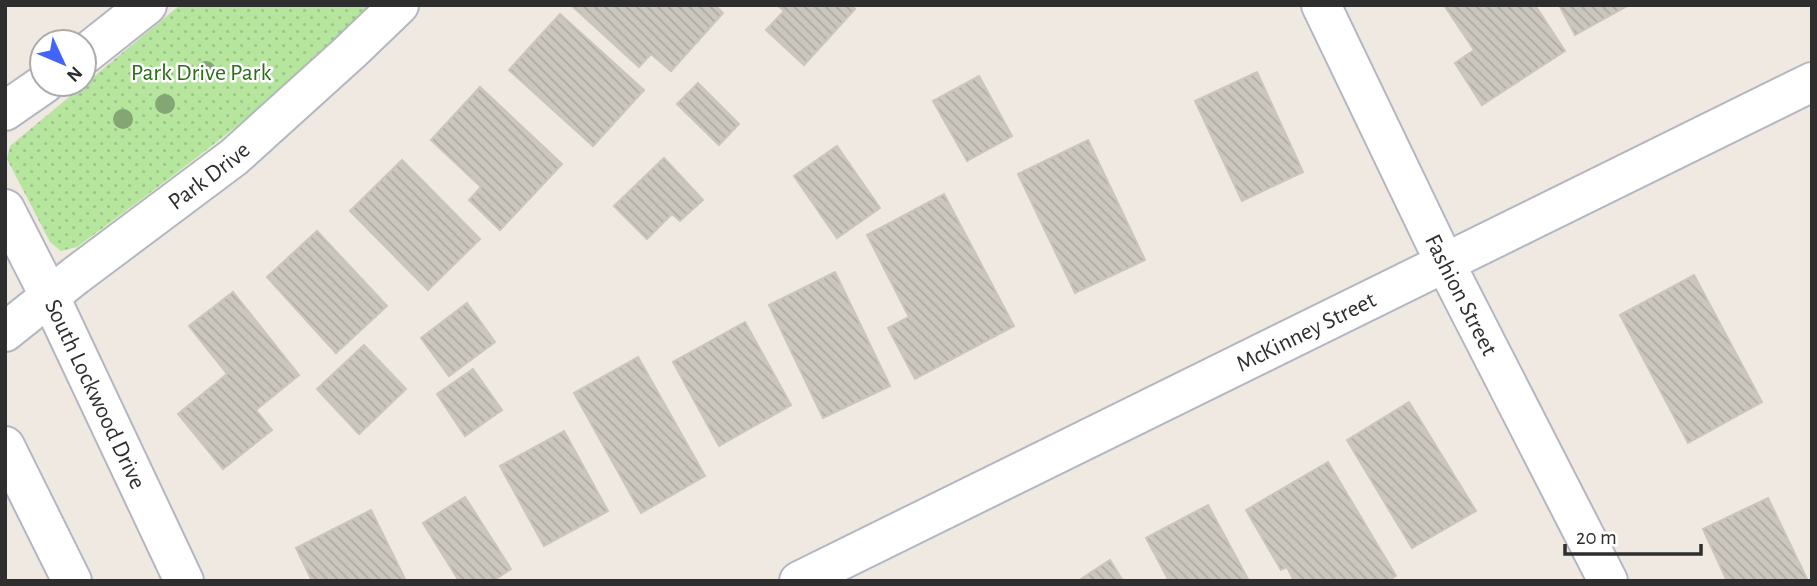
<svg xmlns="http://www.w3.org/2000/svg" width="1817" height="586" viewBox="0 0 1817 586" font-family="'Alegreya Sans',sans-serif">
	<defs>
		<pattern id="park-dots" width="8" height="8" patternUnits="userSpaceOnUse" patternTransform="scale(1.75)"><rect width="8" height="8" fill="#b6e59e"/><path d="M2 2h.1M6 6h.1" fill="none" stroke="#9dc588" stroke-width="1.8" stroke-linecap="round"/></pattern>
		<pattern id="building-back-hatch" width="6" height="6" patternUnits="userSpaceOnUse" patternTransform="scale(1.75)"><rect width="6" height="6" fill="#cbc7bf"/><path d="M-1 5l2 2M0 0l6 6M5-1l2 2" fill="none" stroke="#afaba4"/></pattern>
	</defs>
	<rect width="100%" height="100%" fill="#efe9e1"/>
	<path fill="url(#park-dots)" d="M 180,5 L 372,5 C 283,96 179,171 77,247 L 61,251 L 50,242 L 7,159 L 10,146 Z"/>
	<g fill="url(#building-back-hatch)" stroke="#cbc5ba" stroke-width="2">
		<path d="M 571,5 L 715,5 L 723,13 L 671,71 L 651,54 L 639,67 Z"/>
		<path d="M 777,5 L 851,5 L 855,9 L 804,65 L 766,30 L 784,11 Z"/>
		<path d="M 1444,5 L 1535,5 L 1565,51 L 1482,105 L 1455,63 L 1474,50 Z"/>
		<path d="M 1559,5 L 1629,5 L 1575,35 Z"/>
		<path d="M 560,14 L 644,90 L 593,146 L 509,70 Z"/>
		<path d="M 1257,72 L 1303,172 L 1242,201 L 1195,101 Z"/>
		<path d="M 979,76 L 1012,136 L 967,161 L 933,101 Z"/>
		<path d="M 698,83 L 739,124 L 719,145 L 677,104 Z"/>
		<path d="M 480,87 L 562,164 L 500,230 L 469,200 L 481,187 L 431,140 Z"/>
		<path d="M 1088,140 L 1145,260 L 1075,293 L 1018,174 Z"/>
		<path d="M 837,146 L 880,208 L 837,238 L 794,176 Z"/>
		<path d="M 664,158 L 703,200 L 680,221 L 672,214 L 647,239 L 614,206 Z"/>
		<path d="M 402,160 L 480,239 L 428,290 L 350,211 Z"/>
		<path d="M 944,194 L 1014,326 L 915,379 L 888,328 L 909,317 L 867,235 Z"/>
		<path d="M 317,231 L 387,306 L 336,353 L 267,277 Z"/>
		<path d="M 835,272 L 890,386 L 823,418 L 769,305 Z"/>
		<path d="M 1694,275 L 1762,402 L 1688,443 L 1620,315 Z"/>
		<path d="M 233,292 L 299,375 L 256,410 L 272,430 L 223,469 L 178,414 L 227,374 L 189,326 Z"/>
		<path d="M 467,303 L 495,342 L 449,376 L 421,338 Z"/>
		<path d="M 745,322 L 791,405 L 719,446 L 673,362 Z"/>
		<path d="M 364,345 L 406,389 L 359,434 L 317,389 Z"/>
		<path d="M 638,357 L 705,476 L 641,513 L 574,393 Z"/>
		<path d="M 473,369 L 502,410 L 465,436 L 437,394 Z"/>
		<path d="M 1409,402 L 1476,511 L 1412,548 L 1347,440 Z"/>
		<path d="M 564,431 L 608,511 L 544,546 L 500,466 Z"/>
		<path d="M 1328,462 L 1396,576 L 1387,581 L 1294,581 L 1287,567 L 1281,570 L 1246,510 Z"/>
		<path d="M 465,497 L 511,569 L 493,581 L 459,581 L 423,523 Z"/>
		<path d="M 1768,498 L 1808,581 L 1727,581 L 1703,529 Z"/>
		<path d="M 1208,505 L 1249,581 L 1169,581 L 1146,538 Z"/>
		<path d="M 371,510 L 406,581 L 312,581 L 296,548 Z"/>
		<path d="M 1110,560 L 1123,581 L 1078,581 Z"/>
	</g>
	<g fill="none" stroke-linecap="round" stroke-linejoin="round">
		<defs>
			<g id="street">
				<path id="s1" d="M 1321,5 L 1444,261 L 1608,581"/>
				<path d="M 84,55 L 147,5"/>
				<path d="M 5,111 L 44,84"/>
				<path id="s2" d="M 5,332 L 75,276 L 234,157 L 349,53 L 399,5"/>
			</g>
			<g id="secondary">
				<path id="s3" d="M 5,209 L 50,297 L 184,581"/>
				<path d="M 5,446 L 72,581"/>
				<path id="s4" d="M 799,581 L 1812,82"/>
			</g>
		</defs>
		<use href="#street" stroke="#b4b7c1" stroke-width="42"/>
		<use href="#secondary" stroke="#b4b7c1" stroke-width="42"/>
		<use href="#street" stroke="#fff" stroke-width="38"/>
		<use href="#secondary" stroke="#fff" stroke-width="38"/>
	</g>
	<g fill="#84a574">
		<circle cx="206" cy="71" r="10"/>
		<circle cx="165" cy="104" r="10"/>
		<circle cx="123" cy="119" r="10"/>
	</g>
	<g text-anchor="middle" stroke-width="5" stroke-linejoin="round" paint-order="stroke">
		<g font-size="24" fill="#2c6e1b" stroke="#fff">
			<text x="201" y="80">Park Drive Park</text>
		</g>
		<g font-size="24" fill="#2e2e2e" stroke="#fff">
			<text dy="8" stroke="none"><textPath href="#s2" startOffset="257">Park Drive</textPath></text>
			<text dy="8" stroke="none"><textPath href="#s1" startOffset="322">Fashion Street</textPath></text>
			<text dy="8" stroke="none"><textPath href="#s4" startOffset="565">McKinney Street</textPath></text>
			<text dy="8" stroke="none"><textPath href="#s3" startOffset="206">South Lockwood Drive</textPath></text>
		</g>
	</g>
	<rect width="1817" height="586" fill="none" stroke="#2e2e2e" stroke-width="14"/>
	<g transform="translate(63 63) rotate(134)"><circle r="33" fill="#ffffff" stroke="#ababab" stroke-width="2"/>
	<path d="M0-5L12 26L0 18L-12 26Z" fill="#4264fb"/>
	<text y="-10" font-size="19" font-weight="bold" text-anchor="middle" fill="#2e2e2e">N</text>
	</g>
	<path d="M1565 544v10h136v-10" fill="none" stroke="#2e2e2e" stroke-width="3.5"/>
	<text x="1576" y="544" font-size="21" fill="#2e2e2e" stroke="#ffffff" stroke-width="5" paint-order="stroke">20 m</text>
</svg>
